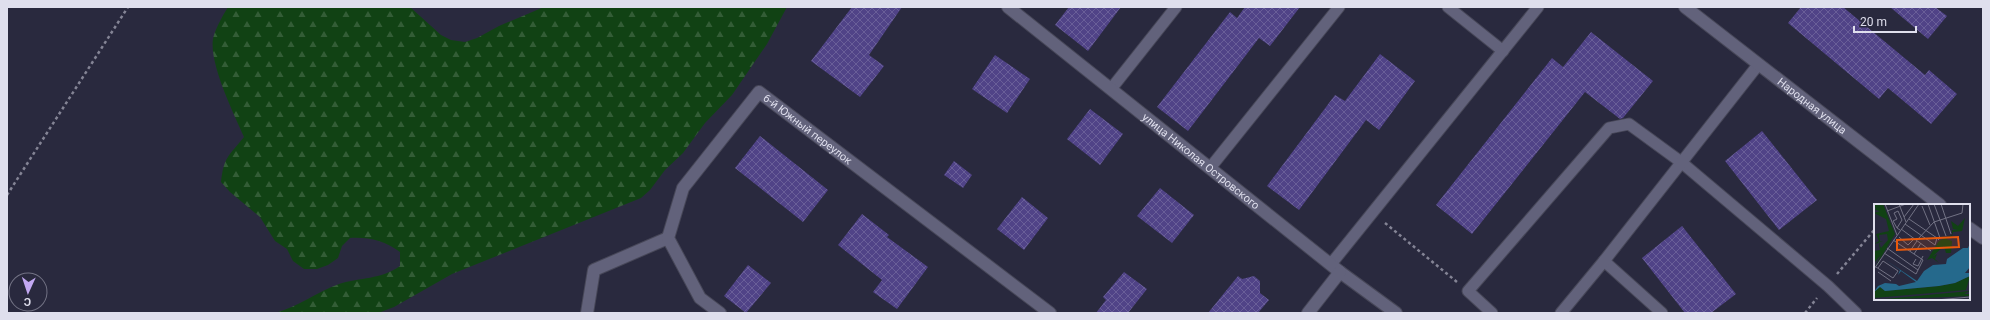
<svg xmlns="http://www.w3.org/2000/svg" width="1990" height="320" viewBox="0 0 1990 320" font-family="Roboto,sans-serif">
	<defs>
		<pattern id="forest-firs" width="22" height="20" patternUnits="userSpaceOnUse"><rect width="22" height="20" fill="#114214"/><path d="M5 1l3.5 6h-7zM16 11l3.5 6h-7z" fill="#335d36"/></pattern>
		<pattern id="building-cross-hatch" width="8" height="8" patternUnits="userSpaceOnUse"><rect width="8" height="8" fill="#504387"/><path d="M0 0l8 8M0 8l8-8" fill="none" stroke="#695e98"/></pattern>
	</defs>
	<rect width="100%" height="100%" fill="#29293e"/>
	<path fill="url(#forest-firs)" d="M 228,7 L 410,7 L 441,35 L 451,40 L 465,42 L 477,38 L 499,26 L 544,7 L 787,7 L 767,44 L 732,95 L 705,123 L 683,153 L 665,170 L 650,190 L 641,198 L 452,274 L 394,307 L 378,313 L 275,313 C 298,307 317,292 339,284 C 361,277 380,280 400,266 L 400,252 C 385,241 369,237 350,238 L 342,246 L 338,258 L 328,265 L 317,269 L 304,269 L 293,261 L 287,249 L 275,241 L 260,217 L 230,192 L 221,182 C 224,156 229,156 244,137 C 234,114 206,58 214,35 C 217,26 223,15 228,7 Z"/>
	<g fill="url(#building-cross-hatch)">
		<path d="M 852,7 L 902,7 L 869,55 L 884,66 L 860,97 L 811,61 Z"/>
		<path d="M 1069,7 L 1121,7 L 1088,51 L 1055,25 Z"/>
		<path d="M 1245,7 L 1300,7 L 1270,46 L 1259,38 L 1188,131 L 1157,107 L 1230,12 L 1237,18 Z"/>
		<path d="M 1801,7 L 1843,7 L 1925,75 L 1929,70 L 1957,94 L 1931,124 L 1888,88 L 1879,99 L 1788,23 Z"/>
		<path d="M 1890,7 L 1935,7 L 1947,16 L 1928,39 Z"/>
		<path d="M 1591,32 L 1653,81 L 1623,118 L 1620,119 L 1585,92 L 1472,234 L 1436,205 L 1552,58 L 1563,67 Z"/>
		<path d="M 1380,54 L 1415,81 L 1379,130 L 1366,120 L 1299,210 L 1267,186 L 1335,95 L 1345,101 Z"/>
		<path d="M 995,55 L 1030,79 L 1007,113 L 972,89 Z"/>
		<path d="M 1090,109 L 1123,134 L 1100,165 L 1067,139 Z"/>
		<path d="M 1762,131 L 1817,200 L 1779,230 L 1725,161 Z"/>
		<path d="M 760,136 L 828,190 L 803,222 L 735,168 Z"/>
		<path d="M 954,161 L 972,175 L 963,188 L 944,175 Z"/>
		<path d="M 1160,188 L 1194,215 L 1172,243 L 1137,216 Z"/>
		<path d="M 1022,197 L 1048,218 L 1024,250 L 997,229 Z"/>
		<path d="M 862,214 L 889,235 L 887,237 L 928,267 L 897,309 L 873,292 L 882,280 L 838,245 Z"/>
		<path d="M 1682,226 L 1736,294 L 1711,313 L 1685,313 L 1642,258 Z"/>
		<path d="M 748,265 L 771,283 L 746,313 L 724,296 Z"/>
		<path d="M 1124,272 L 1147,289 L 1128,313 L 1096,313 L 1106,300 L 1103,297 Z"/>
		<path d="M 1238,276 L 1242,279 L 1254,276 L 1260,281 L 1260,293 L 1269,300 L 1258,313 L 1208,313 Z"/>
	</g>
	<g fill="none" stroke-linecap="round" stroke-linejoin="round">
		<defs>
			<g id="lane">
				<path d="M 1448,7 L 1503,51"/>
				<path d="M 1111,89 L 1176,7"/>
				<path d="M 1210,168 L 1339,7"/>
				<path d="M 1604,261 L 1662,313"/>
				<path d="M 1331,264 L 1538,7"/>
				<path d="M 1492,313 L 1468,291 L 1609,128 L 1629,124 L 1681,162 L 1828,286 L 1856,313"/>
				<path d="M 1561,313 L 1604,261 L 1758,65"/>
			</g>
			<g id="street">
				<path id="s1" d="M 1008,7 L 1340,272 L 1396,313"/>
				<path id="s2" d="M 1685,7 L 1940,205"/>
				<path d="M 1969,228 L 1983,238"/>
				<path d="M 587,313 L 594,270 L 668,238"/>
				<path id="s3" d="M 720,313 L 700,298 L 668,238 L 683,188 L 759,92 L 1050,313"/>
				<path d="M 1308,313 L 1340,272"/>
			</g>
		</defs>
		<use href="#lane" stroke="#474758" stroke-width="13"/>
		<use href="#street" stroke="#474758" stroke-width="14"/>
		<g stroke="#848495" stroke-width="2.5" stroke-dasharray="3 3" stroke-linecap="butt">
			<path d="M 7,195 L 128,7"/>
			<path d="M 1385,223 L 1457,282"/>
			<path d="M 1837,274 L 1875,229"/>
			<path d="M 1805,313 L 1817,298"/>
		</g>
		<use href="#lane" stroke="#62627b" stroke-width="11"/>
		<use href="#street" stroke="#62627b" stroke-width="12"/>
	</g>
	<g text-anchor="middle" stroke-width="3" stroke-linejoin="round" paint-order="stroke">
		<g font-size="11" fill="#dfdfed" stroke="#29293e">
			<text dy="4" stroke="none"><textPath href="#s2" startOffset="161">Народная улица</textPath></text>
			<text dy="4" stroke="none"><textPath href="#s3" startOffset="329">6-й Южный переулок</textPath></text>
			<text dy="4" stroke="none"><textPath href="#s1" startOffset="247">улица Николая Островского</textPath></text>
		</g>
	</g>
	<g transform="translate(1874 204)">
		<rect width="96" height="96" fill="#29293e"/>
		<path d="M 9,0 L 21,30 L 0,65 L 7,51 L 0,59 L 0,47 L 6,46 L 5,39 L 0,40 L 5,37 L 2,30 L 15,27 L 12,15 L 0,9 L 6,7 L 1,6 L 3,3 L 0,5 L 0,1 ZM 13,30 L 14,36 L 7,44 L 5,38 L 9,37 L 6,37 L 5,31 ZM 96,72 L 92,86 L 0,94 L 0,88 L 6,83 L 11,87 L 65,82 L 81,79 ZM 96,87 L 90,90 L 96,90 L 96,92 L 0,96 Z" fill="#114214" fill-rule="evenodd"/>
		<path d="M 91,14 L 88,27 L 79,28 L 78,32 L 72,35 L 78,37 L 77,49 L 72,49 L 70,42 L 58,53 L 63,50 L 61,55 L 65,59 L 58,54 L 53,56 L 65,37 L 78,31 L 78,26 L 84,26 L 79,25 L 77,17 L 84,22 Z" fill="#114214"/>
		<path d="M 96,39 L 96,63 L 91,69 L 96,69 L 96,72 L 81,79 L 65,82 L 11,87 L 6,83 L 0,88 L 4,82 L 11,79 L 22,80 L 25,82 L 42,78 L 27,67 L 24,71 L 26,66 L 10,55 L 43,77 L 50,67 L 59,61 L 72,60 L 73,55 L 89,44 L 94,44 Z" fill="#25698c"/>
		<path fill="none" stroke="#727284" stroke-width="1" d="M 11,0 L 23,31M 25,0 L 32,18M 54,0 L 66,34 L 64,36M 60,0 L 72,32M 67,0 L 77,30M 48,2 L 56,21M 13,7 L 32,0M 30,13 L 40,0M 31,20 L 61,41 L 63,34 L 35,15M 23,24 L 19,17 L 23,15 L 20,9 L 24,7 L 28,16 L 23,24 L 26,26M 27,25 L 57,47M 25,33 L 34,41 L 39,36 L 37,34M 43,36 L 60,18 L 88,9 L 89,0M 13,44 L 44,66M 36,47 L 43,37M 10,49 L 42,70 L 49,56 L 19,36M 40,50 L 47,39M 42,55 L 39,60 L 44,62 L 49,52M 2,63 L 19,74 L 24,67 L 9,57 L 4,64M 0,65 L 45,0M 4,68 L 17,77M 62,96 L 96,93"/>
		<path fill="#e8590c" fill-opacity="0.15" stroke="#e8590c" stroke-width="2" d="M 84,33 L 85,43 L 23,46 L 23,36 Z"/>
		<rect width="96" height="96" fill="none" stroke="#dfdfed" stroke-width="2"/>
	</g>
	<rect width="1990" height="320" fill="none" stroke="#dfdfed" stroke-width="16"/>
	<g transform="translate(28 292) rotate(183)"><circle r="19" fill="#29293e" stroke="#727284"/>
	<path d="M0-3L7 15L0 10L-7 15Z" fill="#c2a8f2"/>
	<text y="-6" font-size="11" font-weight="bold" text-anchor="middle" fill="#dfdfed">С</text>
	</g>
	<path d="M1854 26v6h62v-6" fill="none" stroke="#dfdfed" stroke-width="2"/>
	<text x="1860" y="26" font-size="12" fill="#dfdfed" stroke="#29293e" stroke-width="3" paint-order="stroke">20 m</text>
</svg>
